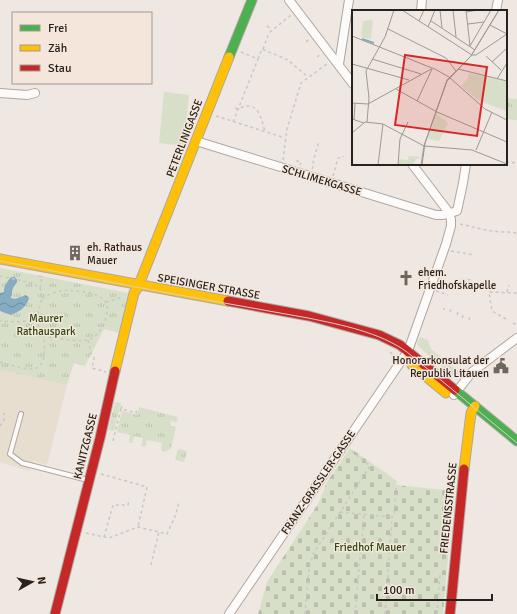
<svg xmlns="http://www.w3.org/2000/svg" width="517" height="614" viewBox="0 0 517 614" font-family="Signika,sans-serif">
	<defs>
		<pattern id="grass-tufts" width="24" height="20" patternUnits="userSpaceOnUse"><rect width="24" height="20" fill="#d7dfc8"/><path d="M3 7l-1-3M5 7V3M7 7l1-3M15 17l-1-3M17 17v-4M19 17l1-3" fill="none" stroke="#b9bfab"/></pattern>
		<pattern id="cemetery-stones" width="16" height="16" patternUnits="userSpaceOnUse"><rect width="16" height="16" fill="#d7dfc8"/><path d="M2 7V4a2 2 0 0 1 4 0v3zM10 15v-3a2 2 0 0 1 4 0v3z" fill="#b9bfab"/></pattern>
		<pattern id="water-waves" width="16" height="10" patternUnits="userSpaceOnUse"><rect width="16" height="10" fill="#87acc1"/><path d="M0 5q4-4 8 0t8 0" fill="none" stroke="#6e8c9c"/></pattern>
	</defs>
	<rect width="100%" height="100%" fill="#efe7e1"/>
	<path fill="#e8ded0" d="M 0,370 L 67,385 L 47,465 L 33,461 L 29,471 L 0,462 Z"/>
	<g fill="url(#grass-tufts)">
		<path d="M 506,98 L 517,99 L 517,120 L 506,119 Z"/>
		<path d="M 0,268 L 128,293 L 119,333 L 104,329 L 85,366 L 74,363 L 67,385 L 0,370 Z"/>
		<path d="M 420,337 L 428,340 L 431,349 L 459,372 L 462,370 L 463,371 L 463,372 L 457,379 L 419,347 L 417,344 Z"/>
		<path d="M 115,402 L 121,403 L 114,431 L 108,430 Z"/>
		<path d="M 139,407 L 178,417 L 177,422 L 171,421 L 170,426 L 176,427 L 171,448 L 169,450 L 164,452 L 161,450 L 162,443 L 147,440 L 145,447 L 141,446 L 143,438 L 134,436 L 132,443 L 129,443 L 130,435 L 117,432 L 122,411 L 137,415 Z"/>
		<path d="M 178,449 L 187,451 L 184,462 L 175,460 Z"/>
	</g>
	<path fill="url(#cemetery-stones)" d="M 350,448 L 397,481 L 396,485 L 454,491 L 443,614 L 258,614 L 267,582 L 318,504 L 327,482 Z"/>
	<path fill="#d7dfc8" d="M 164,92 L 189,95 L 184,146 L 159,143 Z"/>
	<path fill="url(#water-waves)" d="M 5,292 L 9,295 L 11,298 L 15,299 L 26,295 L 29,298 C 27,307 19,312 11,315 L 0,311 L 0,293 Z"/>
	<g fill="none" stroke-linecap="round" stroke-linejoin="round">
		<path stroke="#87acc1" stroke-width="8" d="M 8,294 C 7,288 10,285 13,281"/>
		<defs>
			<path id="lane" d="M 21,414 L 10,454 L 22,463 L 88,480"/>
			<g id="street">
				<path d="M 289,0 L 353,84"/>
				<path d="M 421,11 L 422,0"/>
				<path d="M 496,11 L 498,0"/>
				<path d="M 339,64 L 349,0"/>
				<path d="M 0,93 L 27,95 L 35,93"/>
				<path d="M 196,141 L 436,215 L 443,215 L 457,211 L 463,183 L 466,164"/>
				<path d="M 454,395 L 472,372 L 517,338"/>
				<path d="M 229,614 L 408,351 L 446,244 L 451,226 L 451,219 L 447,210 L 412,164"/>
			</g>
			<g id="fast">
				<path d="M 229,57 L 252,0"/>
				<path d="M 455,390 L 517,441"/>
			</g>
			<g id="slow">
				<path d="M 0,259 L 228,301"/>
				<path d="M 408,351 L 412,365 L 446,393"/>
				<path d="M 115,371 L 134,293 L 138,287 L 229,57"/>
				<path d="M 464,469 L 471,413 L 475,406"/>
			</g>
			<g id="jam">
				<path d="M 228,301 L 309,316 L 379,335 L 400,345 L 455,390"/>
				<path d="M 55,614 L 100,438 L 115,371"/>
				<path d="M 450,614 L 464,469"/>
			</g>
		</defs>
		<use href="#lane" stroke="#aea7a3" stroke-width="6"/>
		<use href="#street" stroke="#aea7a3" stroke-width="10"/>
		<use href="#fast" stroke="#aea7a3" stroke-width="11"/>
		<use href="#slow" stroke="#aea7a3" stroke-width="11"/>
		<use href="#jam" stroke="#aea7a3" stroke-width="11"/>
		<g stroke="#cac7c5" stroke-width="1.5" stroke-dasharray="3 3" stroke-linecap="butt">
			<path d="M 267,26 L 272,30"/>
			<path d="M 306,42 L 309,39"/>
			<path d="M 263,49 L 269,33 L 291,15"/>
			<path d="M 241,52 L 258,59 L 262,49 L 288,60 L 308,77"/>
			<path d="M 317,57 L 321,54"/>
			<path d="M 235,108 L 238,109 C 258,99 261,117 265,132"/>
			<path d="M 216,116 L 285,138"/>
			<path d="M 233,122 L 258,59"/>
			<path d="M 283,160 L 287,129 L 301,83 L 328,63"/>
			<path d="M 297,160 L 297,161 L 301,162 L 300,165"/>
			<path d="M 506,162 L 517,163"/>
			<path d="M 312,169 L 314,164 L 313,162 L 319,141"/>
			<path d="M 333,176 L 338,158 L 342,158 L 343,156"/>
			<path d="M 460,224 L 486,230 L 500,232 L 508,232 L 517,233"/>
			<path d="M 451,251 L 475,255"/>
			<path d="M 0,276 L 32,283 L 40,288 L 42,298 L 37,316 L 35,319 L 19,322 L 0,321"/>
			<path d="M 40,288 L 42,276"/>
			<path d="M 458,290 L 461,279 L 472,280 L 472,279"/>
			<path d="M 436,291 L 448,295"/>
			<path d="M 507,292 L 509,285"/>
			<path d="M 106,302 L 123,297"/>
			<path d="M 444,310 L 444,308"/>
			<path d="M 450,312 L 451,309"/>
			<path d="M 457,315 L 458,312"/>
			<path d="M 462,318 L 464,314"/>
			<path d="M 35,319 L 44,336 C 57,338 73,342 87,340 C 99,339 111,314 106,303 C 102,292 70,289 60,291 C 54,292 48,295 42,298"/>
			<path d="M 506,319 L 492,311 L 489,292 L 517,293"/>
			<path d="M 469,320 L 470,316"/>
			<path d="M 513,323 L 517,325"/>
			<path d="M 88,340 L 91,353 L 94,358 L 92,368 L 106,372"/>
			<path d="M 390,352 L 394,356"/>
			<path d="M 0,362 C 30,370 48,380 44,337"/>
			<path d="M 121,409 L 122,405"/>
			<path d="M 0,426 L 4,420 L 4,413"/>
			<path d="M 113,441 L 121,409 L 136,413 L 137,408"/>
			<path d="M 101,474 L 147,487 L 138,527"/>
			<path d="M 340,512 L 392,517"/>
			<path d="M 86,533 L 109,538 L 138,527 L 167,534 L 176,514 L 179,501"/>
			<path d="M 104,537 L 113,505 L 128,505 L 129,500"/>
			<path d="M 151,565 L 159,532"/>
			<path d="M 305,614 L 309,569 L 313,554 L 370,466 L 350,450"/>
			<path d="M 355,614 L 364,515"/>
			<path d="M 385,614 L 392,517 L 394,516 L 396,488"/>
			<path d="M 437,614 L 440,573"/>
		</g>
		<use href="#lane" stroke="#fdfbfa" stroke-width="4"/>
		<use href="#street" stroke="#fdfbfa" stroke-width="8"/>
		<use href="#fast" stroke="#4caf50" stroke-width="9"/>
		<use href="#slow" stroke="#ffc107" stroke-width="9"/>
		<use href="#jam" stroke="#c62828" stroke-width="9"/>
		<path stroke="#d4d1cf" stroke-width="1" d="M 0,261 L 157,291 L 308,318 C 342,325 379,332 407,352 L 517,443"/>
	</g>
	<defs>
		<symbol id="building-bare" viewBox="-9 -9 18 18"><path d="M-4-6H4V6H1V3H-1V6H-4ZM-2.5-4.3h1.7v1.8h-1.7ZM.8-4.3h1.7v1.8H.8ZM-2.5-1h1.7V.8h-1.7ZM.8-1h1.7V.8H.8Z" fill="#6d6762" stroke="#f5e6db" stroke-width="2.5" paint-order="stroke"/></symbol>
		<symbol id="church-bare" viewBox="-9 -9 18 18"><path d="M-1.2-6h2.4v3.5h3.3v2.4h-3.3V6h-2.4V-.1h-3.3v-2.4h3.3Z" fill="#6d6762" stroke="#f5e6db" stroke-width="2.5" paint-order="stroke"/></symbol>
		<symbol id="civic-bare" viewBox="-9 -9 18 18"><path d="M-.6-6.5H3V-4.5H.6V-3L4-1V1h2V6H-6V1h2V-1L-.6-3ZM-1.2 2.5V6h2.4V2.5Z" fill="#6d6762" stroke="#f5e6db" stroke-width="2.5" paint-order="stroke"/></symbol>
	</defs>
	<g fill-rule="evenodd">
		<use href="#building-bare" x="64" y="242" width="22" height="22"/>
		<use href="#church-bare" x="395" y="267" width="22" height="22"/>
		<use href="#civic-bare" x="490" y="355" width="22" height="22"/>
	</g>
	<g text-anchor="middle" stroke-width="3" stroke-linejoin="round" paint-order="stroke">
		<g font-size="11" fill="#27221e" stroke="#f5e6db">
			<text transform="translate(184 138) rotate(-69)" y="4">PETERLINIGASSE</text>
			<text transform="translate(322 180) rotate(17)" y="4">SCHLIMEKGASSE</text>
			<text transform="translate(209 286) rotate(10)" y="4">SPEISINGER STRASSE</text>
			<text transform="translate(85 446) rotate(-76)" y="4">KANITZGASSE</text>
			<text transform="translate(318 482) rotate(-56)" y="4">FRANZ-GRASSLER-GASSE</text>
			<text transform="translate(448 508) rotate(-84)" y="4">FRIEDENSSTRASSE</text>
		</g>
		<g font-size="11" fill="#27221e" stroke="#f5e6db" text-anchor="start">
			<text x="87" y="251">eh. Rathaus<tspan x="87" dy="13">Mauer</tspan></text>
			<text x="418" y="276">ehem.<tspan x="418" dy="13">Friedhofskapelle</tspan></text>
			<text x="489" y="364" text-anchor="end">Honorarkonsulat der<tspan x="489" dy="13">Republik Litauen</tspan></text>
		</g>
		<g font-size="11" fill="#2d4711" stroke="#f5e6db">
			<text x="46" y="322">Maurer<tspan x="46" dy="13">Rathauspark</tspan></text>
			<text x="370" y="551">Friedhof Mauer</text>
		</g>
	</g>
	<g transform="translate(352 10)">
		<rect width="155" height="155" fill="#efe7e1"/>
		<path d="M 84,103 L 96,113 L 87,131 L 76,129 ZM 57,146 L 70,147 L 64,149 L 61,155 L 46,155 L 46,149 L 56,150 Z" fill="#d7dfc8"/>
		<path d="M 117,63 L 155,71 L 154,101 L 126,90 L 109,76 L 115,70 Z" fill="#d7dfc8"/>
		<path d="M 21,10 L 19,29 L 9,27 L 11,11 Z" fill="#d7dfc8"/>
		<path fill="none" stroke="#87acc1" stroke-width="2" d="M 10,29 L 22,33"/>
		<path fill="none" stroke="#9f9893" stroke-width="1" d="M 50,0 L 120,45M 88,0 L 90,18M 101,0 L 104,27M 114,0 L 118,36M 114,2 L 127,0M 67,11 L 72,0M 79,11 L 123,40M 116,14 L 132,12M 138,15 L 155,24M 76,17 L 83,0M 36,19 L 94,48 L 104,61M 0,26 L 80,58M 118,36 L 139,0M 120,45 L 124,45 L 155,24M 134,46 L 149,60M 20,49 L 69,64M 140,52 L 155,38M 0,54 L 57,70M 106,59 L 155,71M 145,69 L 155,53M 44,79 L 85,102 L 155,132M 65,91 L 80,59M 0,93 L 16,94 L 81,58 L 97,67 L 133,99 L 155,110M 0,109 L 12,113M 2,110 L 3,93M 15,112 L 17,88 L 14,61 L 33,27 L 42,0M 0,123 L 13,112 L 31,114M 124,140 L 140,102M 26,155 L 31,114 L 72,136 L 95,70 L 119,46 L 147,0M 46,155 L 48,129 L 56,112M 69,155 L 72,136 L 120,140 L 155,154M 70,155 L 73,133 L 95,71 L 119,46 L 147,0"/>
		<path fill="#d62828" fill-opacity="0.15" stroke="#d62828" stroke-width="2" d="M 53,45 L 135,57 L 125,126 L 43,115 Z"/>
		<rect width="155" height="155" fill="none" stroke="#27221e" stroke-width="2"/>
	</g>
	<rect x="12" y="12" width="140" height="72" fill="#f5e6db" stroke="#a3988f"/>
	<rect x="20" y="25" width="20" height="6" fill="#4caf50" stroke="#a3988f"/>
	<text x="48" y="32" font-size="12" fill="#27221e">Frei</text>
	<rect x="20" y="45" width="20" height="6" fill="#ffc107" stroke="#a3988f"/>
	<text x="48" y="52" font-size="12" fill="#27221e">Zäh</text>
	<rect x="20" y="65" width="20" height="6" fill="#c62828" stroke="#a3988f"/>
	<text x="48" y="72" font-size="12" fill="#27221e">Stau</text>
	<g transform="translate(32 582) rotate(82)" stroke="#f5e6db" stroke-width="3" paint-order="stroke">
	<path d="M0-3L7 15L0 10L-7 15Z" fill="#27221e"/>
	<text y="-6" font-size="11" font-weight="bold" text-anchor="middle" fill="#27221e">N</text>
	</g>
	<path d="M377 594v6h115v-6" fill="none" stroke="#27221e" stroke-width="2"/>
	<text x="383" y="594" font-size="12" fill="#27221e" stroke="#f5e6db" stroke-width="3" paint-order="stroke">100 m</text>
</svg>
